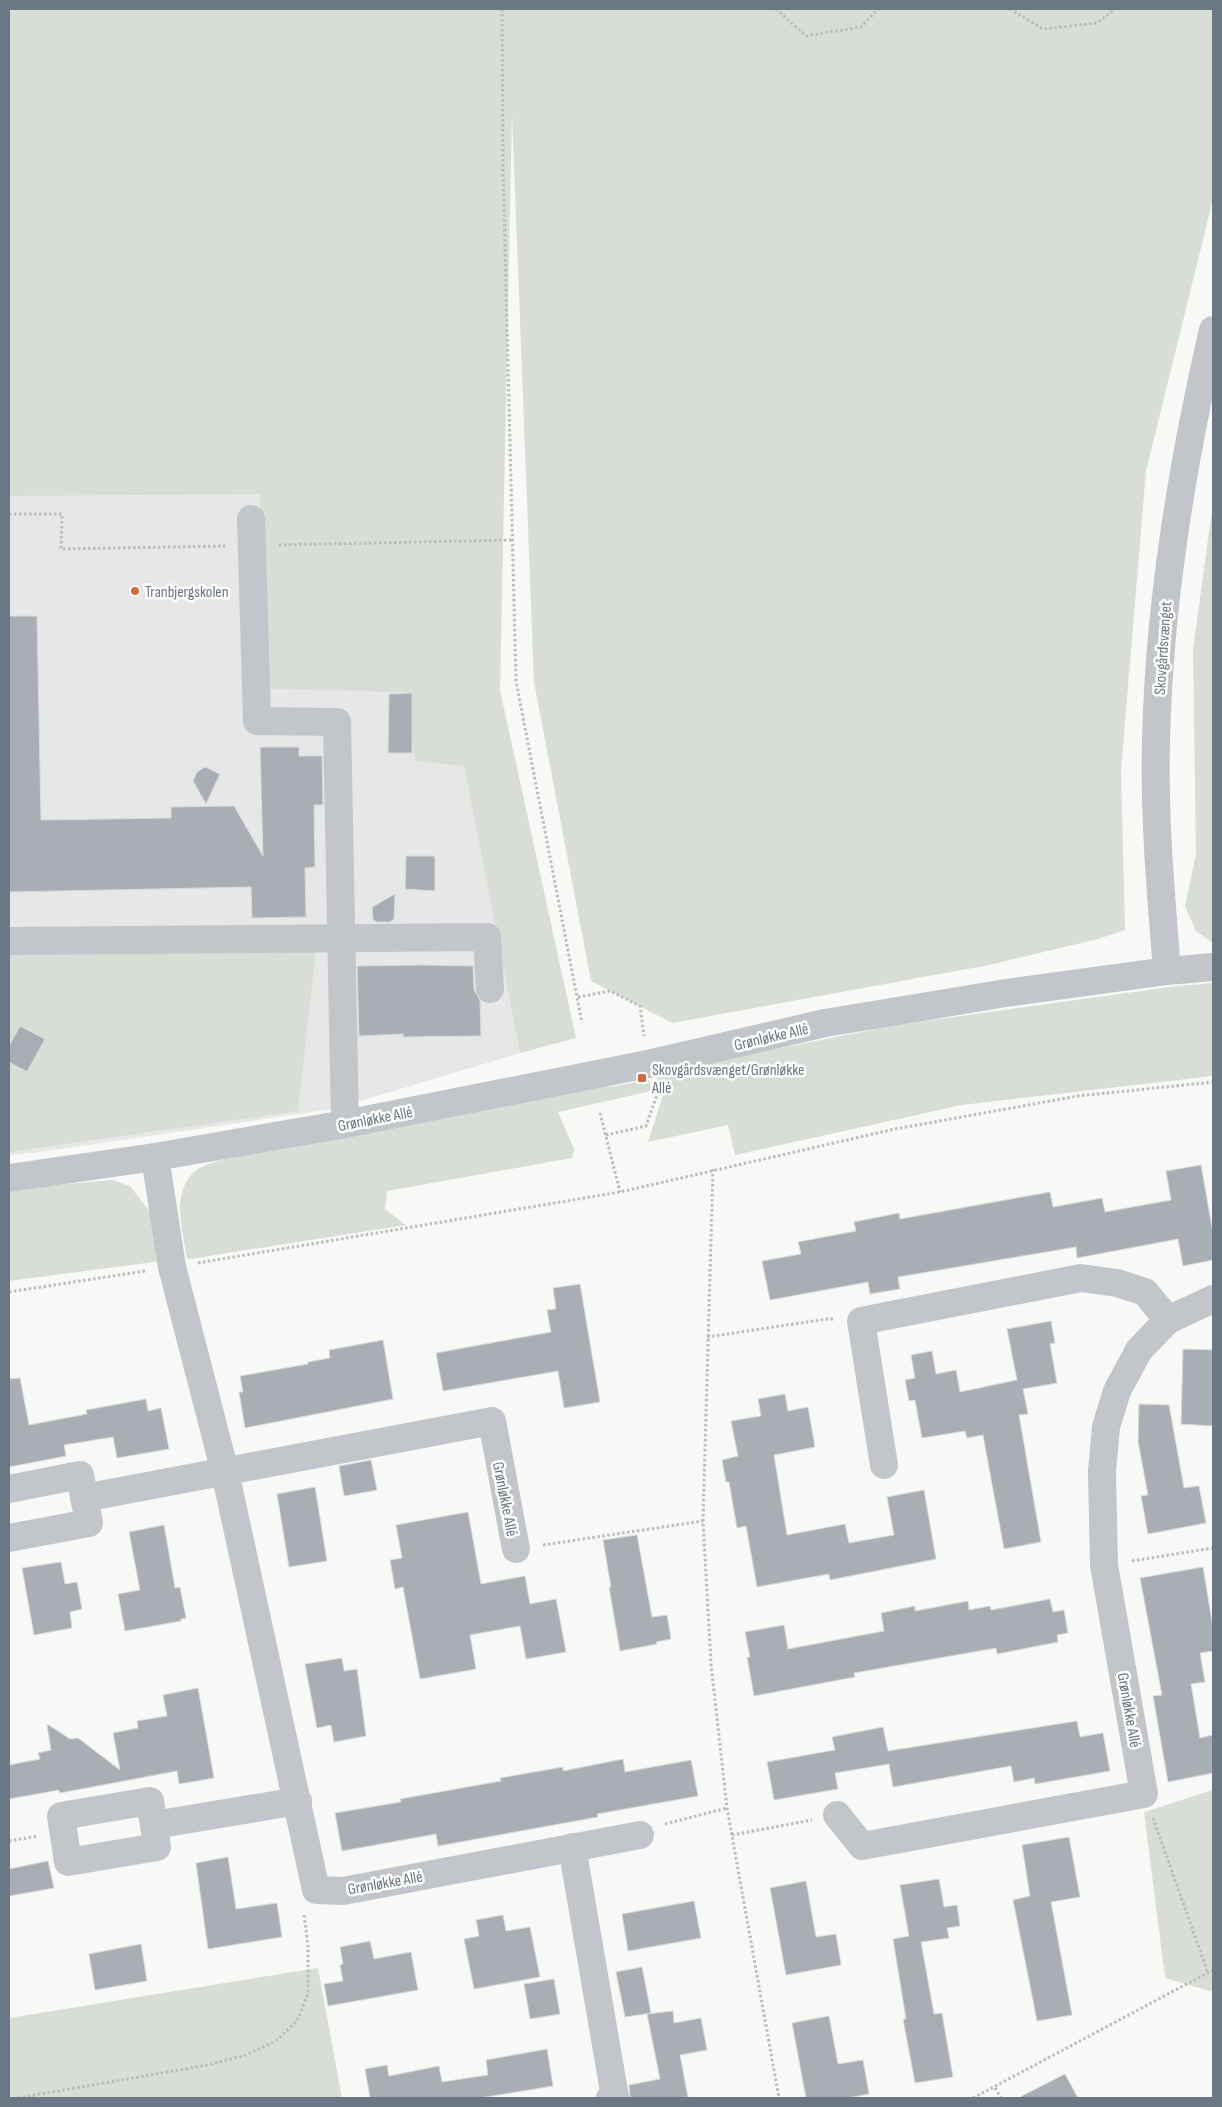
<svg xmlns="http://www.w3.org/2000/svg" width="1222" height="2107" viewBox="0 0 1222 2107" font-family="'Sofia Sans Condensed',sans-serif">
	<rect width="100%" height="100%" fill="#f8f8f6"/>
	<path fill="#e6e7e6" d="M 9,9 L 432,9 L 264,689 L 406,691 L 415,761 L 464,766 L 520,1053 L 333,1109 L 40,1152 L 9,1155 Z"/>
	<g fill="#d8ddd6">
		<path d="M 9,9 L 1213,9 L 1213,199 L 1146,471 L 1121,770 L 1125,930 L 1098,939 L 989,965 L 672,1023 L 591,981 L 534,682 L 512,113 L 500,690 L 576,1038 L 520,1053 L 464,766 L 415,761 L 406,692 L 264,689 L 260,494 L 9,496 Z"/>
		<path d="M 1213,503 L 1213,943 L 1196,931 L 1185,906 L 1196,854 L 1193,649 Z"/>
		<path d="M 316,950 L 298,1111 L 9,1152 L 9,953 Z"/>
		<path d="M 1213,983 L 1213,1076 L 962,1105 L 735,1155 L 728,1125 L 648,1142 L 663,1095 L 656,1073 L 896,1025 L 1177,986 Z"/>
		<path d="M 649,1080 L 651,1091 L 558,1112 L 574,1149 L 572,1158 L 387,1191 L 385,1209 L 406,1225 L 190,1259 L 187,1258 C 182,1230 171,1192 195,1171 C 201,1166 210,1164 217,1161 L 608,1082 L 609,1087 Z"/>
		<path d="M 112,1180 L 130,1186 L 150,1212 L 162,1261 L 9,1281 L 9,1189 Z"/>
		<path d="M 1213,1790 L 1213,1992 L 1165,1978 L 1144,1812 Z"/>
		<path d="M 318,1968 L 342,2098 L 9,2098 L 9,2018 Z"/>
	</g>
	<g fill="#a8aeb4" stroke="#dadad8">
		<path d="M 9,616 L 37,616 L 41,820 L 171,818 L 171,807 L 234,806 L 263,856 L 260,747 L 299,747 L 299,756 L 322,756 L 323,805 L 314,805 L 315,867 L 305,868 L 306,917 L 252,918 L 251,887 L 9,892 Z"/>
		<path d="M 412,693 L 412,753 L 388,753 L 389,694 Z"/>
		<path d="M 205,767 L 220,774 L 206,804 L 193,781 L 197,772 Z"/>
		<path d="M 406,856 L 435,856 L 435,891 L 405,889 Z"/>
		<path d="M 395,894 L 394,919 L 390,922 L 377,922 L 373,920 L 372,907 Z"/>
		<path d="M 422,965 L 473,966 L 474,990 L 480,1000 L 481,1036 L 403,1037 L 403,1034 L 359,1036 L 357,966 Z"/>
		<path d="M 20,1026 L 45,1039 L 27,1072 L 9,1062 L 9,1046 Z"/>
		<path d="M 1201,1165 L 1213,1233 L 1213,1260 L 1183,1266 L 1178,1239 L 1077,1258 L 1076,1247 L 898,1277 L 900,1289 L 870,1294 L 868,1282 L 770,1300 L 762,1261 L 801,1254 L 798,1242 L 856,1231 L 854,1222 L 899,1213 L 900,1219 L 1050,1192 L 1053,1207 L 1102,1198 L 1105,1212 L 1171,1200 L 1166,1171 Z"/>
		<path d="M 580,1284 L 600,1402 L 564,1408 L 558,1371 L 443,1391 L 436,1353 L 551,1332 L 547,1310 L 556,1309 L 553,1288 Z"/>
		<path d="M 1051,1321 L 1055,1343 L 1050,1344 L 1057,1383 L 1023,1389 L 1028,1414 L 1019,1415 L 1041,1542 L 1004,1549 L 983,1435 L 967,1438 L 965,1431 L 922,1438 L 915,1400 L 909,1401 L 905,1380 L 915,1378 L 911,1355 L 932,1351 L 936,1374 L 956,1370 L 960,1392 L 1017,1380 L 1007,1329 Z"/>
		<path d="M 383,1340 L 393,1399 L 245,1428 L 239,1392 L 243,1392 L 240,1376 L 308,1364 L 308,1362 L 330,1358 L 329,1350 Z"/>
		<path d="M 1183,1349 L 1213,1350 L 1213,1426 L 1181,1424 Z"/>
		<path d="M 20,1378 L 29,1425 L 87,1414 L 86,1410 L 146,1399 L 148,1411 L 161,1408 L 169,1449 L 117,1458 L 113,1437 L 64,1445 L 66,1456 L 9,1467 L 9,1379 Z"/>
		<path d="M 785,1394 L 788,1411 L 808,1407 L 815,1447 L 774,1455 L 787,1535 L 845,1524 L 849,1543 L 894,1535 L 887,1497 L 924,1490 L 936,1559 L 830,1580 L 829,1574 L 757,1587 L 746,1526 L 737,1528 L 729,1482 L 726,1482 L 722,1460 L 738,1456 L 731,1421 L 761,1416 L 758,1399 Z"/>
		<path d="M 1139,1404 L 1169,1405 L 1184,1488 L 1199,1486 L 1206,1523 L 1148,1534 L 1141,1496 L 1148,1495 L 1138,1441 Z"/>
		<path d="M 371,1460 L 377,1490 L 344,1496 L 339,1466 Z"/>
		<path d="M 315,1487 L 327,1561 L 289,1567 L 277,1494 Z"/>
		<path d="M 468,1512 L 481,1584 L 525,1576 L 530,1604 L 556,1599 L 566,1652 L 526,1659 L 520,1626 L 470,1635 L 476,1669 L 420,1679 L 403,1587 L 395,1589 L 390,1560 L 402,1558 L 396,1525 Z"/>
		<path d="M 164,1525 L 175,1588 L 180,1587 L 186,1618 L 181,1619 L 181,1621 L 125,1631 L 118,1594 L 140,1590 L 129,1532 Z"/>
		<path d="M 637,1535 L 652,1617 L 667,1615 L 671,1639 L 656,1642 L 657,1644 L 620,1651 L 609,1587 L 611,1587 L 603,1540 Z"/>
		<path d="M 61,1562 L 65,1584 L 77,1582 L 82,1609 L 70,1612 L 72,1628 L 34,1635 L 22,1568 Z"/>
		<path d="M 1203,1567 L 1213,1628 L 1213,1651 L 1200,1653 L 1205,1682 L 1191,1684 L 1200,1738 L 1213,1735 L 1213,1773 L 1168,1782 L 1153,1696 L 1162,1695 L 1140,1578 Z"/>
		<path d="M 1050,1599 L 1053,1612 L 1064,1610 L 1068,1633 L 1057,1635 L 1058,1642 L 997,1654 L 996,1648 L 854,1673 L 855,1677 L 754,1696 L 747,1657 L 750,1657 L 745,1632 L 784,1625 L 788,1649 L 884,1631 L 881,1613 L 915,1606 L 915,1611 L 968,1601 L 969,1610 L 990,1606 L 991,1610 Z"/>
		<path d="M 342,1658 L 344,1671 L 357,1669 L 366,1736 L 334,1742 L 331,1725 L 317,1728 L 305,1664 Z"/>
		<path d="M 198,1688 L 214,1778 L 179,1784 L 177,1771 L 60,1793 L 59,1790 L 9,1799 L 9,1765 L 40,1759 L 38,1753 L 51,1750 L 47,1724 L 70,1739 L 78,1738 L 120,1770 L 113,1733 L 138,1728 L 137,1721 L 167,1716 L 163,1695 Z"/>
		<path d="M 1077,1721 L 1080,1737 L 1103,1733 L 1110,1771 L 1035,1784 L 1034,1778 L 1014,1782 L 1011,1766 L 893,1787 L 889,1764 L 835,1773 L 838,1789 L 774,1800 L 767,1762 L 835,1750 L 832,1737 L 883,1727 L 888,1751 Z"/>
		<path d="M 623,1759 L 625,1772 L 691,1760 L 698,1796 L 597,1814 L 598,1817 L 438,1846 L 436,1834 L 342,1851 L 335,1813 L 401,1802 L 400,1799 L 501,1781 L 500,1778 L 563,1767 L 563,1771 Z"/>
		<path d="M 1069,1837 L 1080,1897 L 1051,1902 L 1072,2015 L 1037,2021 L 1013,1900 L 1030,1896 L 1022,1845 Z"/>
		<path d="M 228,1857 L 236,1909 L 277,1903 L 282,1937 L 208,1949 L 196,1863 Z"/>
		<path d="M 48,1861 L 54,1888 L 9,1896 L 9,1869 Z"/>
		<path d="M 939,1879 L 944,1907 L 957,1905 L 960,1926 L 947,1928 L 949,1938 L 921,1942 L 934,2014 L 942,2013 L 953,2077 L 915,2083 L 903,2019 L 906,2019 L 893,1939 L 909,1936 L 900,1885 Z"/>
		<path d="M 806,1881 L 816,1937 L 836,1934 L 841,1965 L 786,1975 L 770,1888 Z"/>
		<path d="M 694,1901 L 701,1938 L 628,1951 L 622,1914 Z"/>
		<path d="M 503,1915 L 506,1931 L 530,1927 L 540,1977 L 474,1989 L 464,1939 L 479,1936 L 476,1920 Z"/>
		<path d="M 370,1941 L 374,1959 L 411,1952 L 418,1990 L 328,2006 L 324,1984 L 343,1981 L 340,1965 L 343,1964 L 340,1947 Z"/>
		<path d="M 141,1944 L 147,1981 L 95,1990 L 89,1954 Z"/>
		<path d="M 642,1967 L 651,2013 L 625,2017 L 616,1972 Z"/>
		<path d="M 554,1979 L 560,2014 L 530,2019 L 524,1984 Z"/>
		<path d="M 673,2011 L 674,2023 L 701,2018 L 707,2050 L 680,2055 L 688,2098 L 630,2098 L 629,2085 L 660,2079 L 647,2014 Z"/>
		<path d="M 829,2016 L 838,2064 L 863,2060 L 869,2094 L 848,2098 L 806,2098 L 792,2023 Z"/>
		<path d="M 547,2049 L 553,2086 L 480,2098 L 370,2098 L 365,2069 L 387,2065 L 389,2076 L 439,2066 L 442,2082 L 488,2075 L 486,2060 Z"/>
		<path d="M 1065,2074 L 1078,2098 L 1018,2098 Z"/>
	</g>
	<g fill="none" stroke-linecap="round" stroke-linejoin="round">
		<g stroke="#babdbf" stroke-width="3" stroke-dasharray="2.5 2.5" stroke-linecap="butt">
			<path d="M 502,9 L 503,167 L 516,681 L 582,1023"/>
			<path d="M 776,9 L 806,36 L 861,27 L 878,9"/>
			<path d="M 1010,9 L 1043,29 L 1097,23 L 1115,9"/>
			<path d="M 9,514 L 62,514 L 61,549 L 225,546"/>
			<path d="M 279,545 L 513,540"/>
			<path d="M 578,997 L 610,991 L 640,1006 L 644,1036"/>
			<path d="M 600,1113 L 620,1192"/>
			<path d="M 606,1135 L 646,1126 L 657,1095 L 656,1091"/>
			<path d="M 713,1169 L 703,1521 L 711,1664 L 727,1808 L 779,2098"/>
			<path d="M 198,1263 L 620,1192 L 895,1129 L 1078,1096 L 1213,1082"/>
			<path d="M 9,1292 L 145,1271"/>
			<path d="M 707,1337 L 827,1319 L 835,1319"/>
			<path d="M 543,1545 L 703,1521"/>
			<path d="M 1132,1561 L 1213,1548"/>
			<path d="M 1153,1818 L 1208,1973"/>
			<path d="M 665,1824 L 727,1808"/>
			<path d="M 732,1835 L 812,1820"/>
			<path d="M 9,1841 L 38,1836"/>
			<path d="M 995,2088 L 1001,2098"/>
			<path d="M 18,2098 L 202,2066 L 243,2056 L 276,2041 L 297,2021 L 308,1994 L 308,1945 L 304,1915"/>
			<path d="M 973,2098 L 1213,1970"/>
		</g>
		<g stroke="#c2c5c9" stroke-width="28">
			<path d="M 251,519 L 257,721 L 337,722 L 345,1124"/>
			<path d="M 9,941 L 487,937 L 490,989"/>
			<path d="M 1167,971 C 1161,895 1154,818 1156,741 C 1159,603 1182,464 1213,330"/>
			<path d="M 155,1157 L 172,1267 L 225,1472 L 316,1890 L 343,1891 L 640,1835"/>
			<path d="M 9,1178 L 155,1157 L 345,1124 L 648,1064 L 825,1023 L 1006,993 L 1167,971 L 1213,967"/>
			<path d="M 884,1465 L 861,1321 L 1081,1278 L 1117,1283 L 1145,1292 L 1168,1320"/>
			<path d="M 9,1489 L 80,1475 L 89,1523 L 9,1538"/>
			<path d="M 84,1498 L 492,1421 L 516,1549"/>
			<path d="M 837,1815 L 862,1846 L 1144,1794 L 1104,1565 L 1102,1471 L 1106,1427 L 1117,1391 L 1139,1350 L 1168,1320 L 1213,1299"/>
			<path d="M 154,1825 L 150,1801 L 61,1816 L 68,1862 L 157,1847 L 154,1825 L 298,1801"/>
			<path d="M 572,1847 L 615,2097 L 610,2098"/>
		</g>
	</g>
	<g fill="#d06a3e" stroke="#fff" stroke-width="2">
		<circle cx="135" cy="591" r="5"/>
		<rect x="637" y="1073" width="10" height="10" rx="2.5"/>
	</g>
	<g text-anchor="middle" stroke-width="5" stroke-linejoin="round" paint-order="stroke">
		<g font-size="16" fill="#6b7784" stroke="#fff" text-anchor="start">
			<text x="145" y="597">Tranbjergskolen</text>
			<text x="652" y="1075">Skovgårdsvænget/Grønløkke<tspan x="652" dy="18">Allé</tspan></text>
		</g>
		<g font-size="16" fill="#6b7784" stroke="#fff">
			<text transform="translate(1162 648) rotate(-86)" y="6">Skovgårdsvænget</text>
			<text transform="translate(771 1036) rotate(-13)" y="6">Grønløkke Allé</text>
			<text transform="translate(375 1118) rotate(-11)" y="6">Grønløkke Allé</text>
			<text transform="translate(506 1499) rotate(79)" y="6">Grønløkke Allé</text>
			<text transform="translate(1130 1710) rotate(80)" y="6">Grønløkke Allé</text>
			<text transform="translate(385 1882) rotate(-10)" y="6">Grønløkke Allé</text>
		</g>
	</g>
	<rect width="1222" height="2107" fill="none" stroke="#6b7784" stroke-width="20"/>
</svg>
